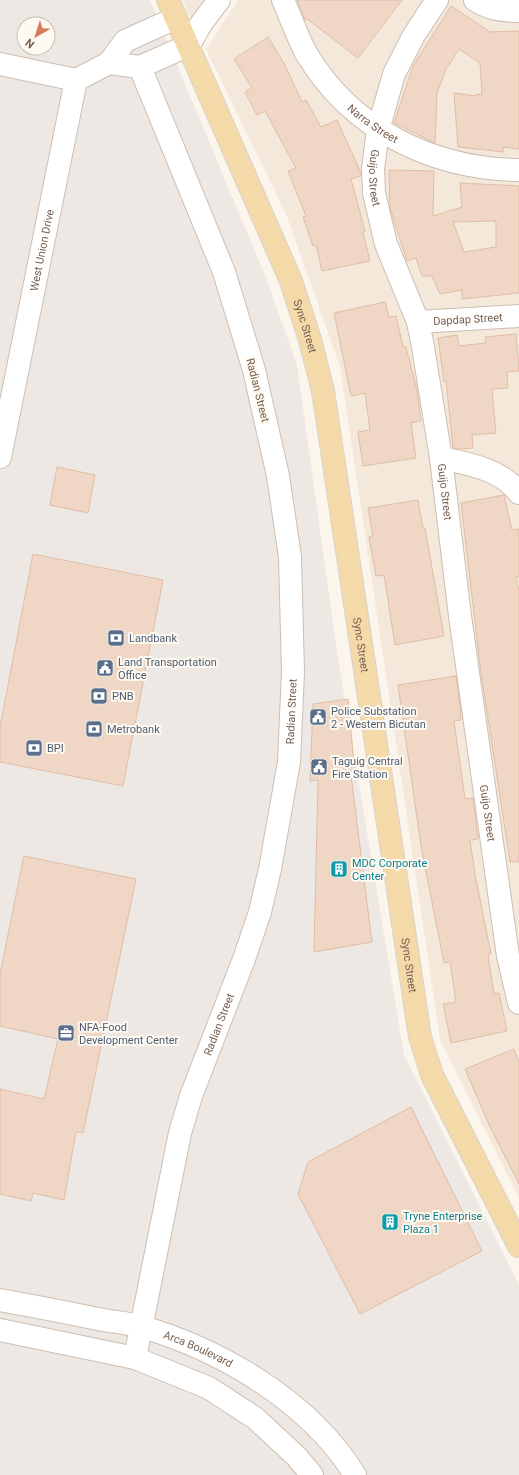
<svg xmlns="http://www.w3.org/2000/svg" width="519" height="1475" viewBox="0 0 519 1475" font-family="Roboto,sans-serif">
	<rect width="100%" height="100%" fill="#fbf5eb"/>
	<g fill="#f3e8da">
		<path d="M 183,0 L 205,0 L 191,20 Z"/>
		<path d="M 238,0 L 519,0 L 519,1198 L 440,1039 L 340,366 L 286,214 L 206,49 Z"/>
	</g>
	<path fill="#ede8e3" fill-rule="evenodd" d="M 0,0 L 150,0 L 266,278 L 297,365 L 338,659 L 404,1055 L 519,1285 L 519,1475 L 0,1475 ZM 24,24 L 48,24 L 48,48 L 24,48 Z"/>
	<g fill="#efd6c5" stroke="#e0bea6" fill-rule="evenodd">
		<path d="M 297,0 L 402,0 L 358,58 L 307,19 L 305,20 Z"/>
		<path d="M 451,6 L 490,32 L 519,31 L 519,149 L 503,147 L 503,152 L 458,147 L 454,93 L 476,96 L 476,94 L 482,95 L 480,63 L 459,49 L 446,69 L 437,93 L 435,143 L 394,123 L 413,66 Z"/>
		<path d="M 268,37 L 284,63 L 302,102 L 306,100 L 321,127 L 337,120 L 361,173 L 361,176 L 351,179 L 365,231 L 363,232 L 370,261 L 322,271 L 316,245 L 313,246 L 303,217 L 306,216 L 288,171 L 296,168 L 265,111 L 257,115 L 245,92 L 252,88 L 234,59 Z"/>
		<path d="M 389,170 L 434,171 L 433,216 L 462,207 L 460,183 L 519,186 L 519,293 L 462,299 L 462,290 L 440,294 L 432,276 L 422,276 L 416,258 L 407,261 L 390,208 ZM 496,221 L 496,247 L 464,252 L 453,222 Z"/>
		<path d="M 385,302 L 389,317 L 396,316 L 403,347 L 406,347 L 417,390 L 421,421 L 411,423 L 416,458 L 363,466 L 358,432 L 370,430 L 365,393 L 351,396 L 334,313 Z"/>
		<path d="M 516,334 L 519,371 L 507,372 L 508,388 L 492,389 L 496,433 L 472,435 L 473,448 L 460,449 L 453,448 L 446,381 L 444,382 L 438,338 L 457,335 L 459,346 L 486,343 L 485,337 Z"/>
		<path d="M 57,467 L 95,475 L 88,513 L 50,505 Z"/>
		<path d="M 504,495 L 512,530 L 519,529 L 519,576 L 516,577 L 519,591 L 519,862 L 510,862 L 481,673 L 461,503 Z"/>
		<path d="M 418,500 L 423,528 L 425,528 L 444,636 L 395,645 L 384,575 L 376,576 L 369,537 L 373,536 L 368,508 Z"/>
		<path d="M 33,554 L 163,580 L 123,786 L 0,762 L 0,727 Z"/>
		<path d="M 456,676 L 461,713 L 460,713 L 461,720 L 454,721 L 465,799 L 473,798 L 478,839 L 470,840 L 475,874 L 491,954 L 488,955 L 494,994 L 499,993 L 507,1031 L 451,1043 L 443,1004 L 456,1002 L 450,962 L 444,963 L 421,846 L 398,685 Z"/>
		<path d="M 348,699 L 355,774 L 351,775 L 372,942 L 314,952 L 318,780 L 310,781 L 313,704 Z"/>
		<path d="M 24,856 L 136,879 L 83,1133 L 76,1132 L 64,1200 L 33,1193 L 31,1201 L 0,1194 L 0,1089 L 44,1099 L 58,1039 L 0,1026 L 0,974 Z"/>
		<path d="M 514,1049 L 519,1062 L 519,1184 L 490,1127 L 465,1069 Z"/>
		<path d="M 411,1107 L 482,1251 L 360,1314 L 298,1194 L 308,1162 Z"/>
	</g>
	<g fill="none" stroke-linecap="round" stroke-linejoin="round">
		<defs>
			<g id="minor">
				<path id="s1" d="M 283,0 C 291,18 297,36 306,53 C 351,129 432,169 519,170"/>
				<path id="s2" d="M 437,0 L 414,35 L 394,74 L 378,130 L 373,169 L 374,193 L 386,244 L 418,322 L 423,347 L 441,458 L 460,616 L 508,956 L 519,1003"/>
				<path d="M 475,0 C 489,9 502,11 519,11"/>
				<path d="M 109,63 L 140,67 L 189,45 L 201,24 L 219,0"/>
				<path d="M 0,64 L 76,80"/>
				<path d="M 76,80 L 109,63 L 125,41 L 176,18"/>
				<path id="s3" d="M 418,322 L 519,316"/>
				<path id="s4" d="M 0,457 L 76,80"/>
				<path d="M 441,458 C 469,464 501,469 519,493"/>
				<path id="s5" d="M 0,1300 C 33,1306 65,1312 98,1319 C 113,1322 129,1323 143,1327 C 223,1351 310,1402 355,1475"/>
				<path d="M 0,1330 L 135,1358 L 209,1388 L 255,1418 L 296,1456 L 312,1475"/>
				<path id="s6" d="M 135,1358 L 180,1133 L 191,1096 L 244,959 L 260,912 L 270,869 L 289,762 L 293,672 L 290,557 L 278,476 L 254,370 L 224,272 L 140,67"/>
			</g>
			<g id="major">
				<path id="s7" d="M 168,0 L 291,281 L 310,340 L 323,391 L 333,457 L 420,1037 L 432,1075 L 519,1246"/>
			</g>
		</defs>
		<use href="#minor" stroke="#cdbeb1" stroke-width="24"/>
		<use href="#major" stroke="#d8d2ce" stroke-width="24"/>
		<use href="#minor" stroke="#fff" stroke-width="22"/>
		<use href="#major" stroke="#f4daa9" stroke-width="22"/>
	</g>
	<defs>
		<symbol id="bank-square" viewBox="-11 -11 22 22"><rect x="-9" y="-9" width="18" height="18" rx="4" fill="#5c6f8a" stroke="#fef9f1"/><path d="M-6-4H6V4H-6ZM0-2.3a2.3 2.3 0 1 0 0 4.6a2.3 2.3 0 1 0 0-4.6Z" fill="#fff"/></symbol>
		<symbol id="civic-square" viewBox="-11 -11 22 22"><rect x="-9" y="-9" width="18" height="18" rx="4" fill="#5c6f8a" stroke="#fef9f1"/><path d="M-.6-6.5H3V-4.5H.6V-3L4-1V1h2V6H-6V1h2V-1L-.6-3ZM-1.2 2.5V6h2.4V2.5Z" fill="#fff"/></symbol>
		<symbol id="building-square" viewBox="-11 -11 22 22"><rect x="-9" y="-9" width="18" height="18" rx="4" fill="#0f9aa8" stroke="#fef9f1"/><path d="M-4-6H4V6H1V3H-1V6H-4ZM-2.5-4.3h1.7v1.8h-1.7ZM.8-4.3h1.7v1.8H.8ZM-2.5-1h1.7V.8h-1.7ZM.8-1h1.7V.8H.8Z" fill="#fff"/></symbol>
		<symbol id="office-square" viewBox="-11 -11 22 22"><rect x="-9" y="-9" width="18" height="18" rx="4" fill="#5c6f8a" stroke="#fef9f1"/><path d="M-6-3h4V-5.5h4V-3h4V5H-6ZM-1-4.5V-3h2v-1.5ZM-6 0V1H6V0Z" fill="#fff"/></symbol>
	</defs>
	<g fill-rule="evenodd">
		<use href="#bank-square" x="106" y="628" width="20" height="20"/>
		<use href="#civic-square" x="95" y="658" width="20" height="20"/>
		<use href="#bank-square" x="89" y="686" width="20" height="20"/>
		<use href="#civic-square" x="308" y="707" width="20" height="20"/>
		<use href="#bank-square" x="84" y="719" width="20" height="20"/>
		<use href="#bank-square" x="24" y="738" width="20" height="20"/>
		<use href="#civic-square" x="309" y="757" width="20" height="20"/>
		<use href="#building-square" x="329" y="859" width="20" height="20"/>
		<use href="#office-square" x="56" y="1023" width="20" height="20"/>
		<use href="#building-square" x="380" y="1212" width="20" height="20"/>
	</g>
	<g text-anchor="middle" stroke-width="4" stroke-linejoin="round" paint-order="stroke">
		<g font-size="11" fill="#755e4f" stroke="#fef9f1">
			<text dy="4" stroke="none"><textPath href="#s1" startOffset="156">Narra Street</textPath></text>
			<text dy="4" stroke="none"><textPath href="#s2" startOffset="192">Guijo Street</textPath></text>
			<text dy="4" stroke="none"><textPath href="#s4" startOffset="211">West Union Drive</textPath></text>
			<text dy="4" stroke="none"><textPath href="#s3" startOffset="50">Dapdap Street</textPath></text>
			<text dy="4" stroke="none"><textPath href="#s7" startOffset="354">Sync Street</textPath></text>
			<text transform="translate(258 390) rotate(76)" y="4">Radian Street</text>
			<text dy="4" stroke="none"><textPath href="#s2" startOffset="516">Guijo Street</textPath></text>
			<text dy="4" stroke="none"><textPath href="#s7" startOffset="678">Sync Street</textPath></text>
			<text dy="4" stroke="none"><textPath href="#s6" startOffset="668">Radian Street</textPath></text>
			<text dy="4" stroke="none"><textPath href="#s2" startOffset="840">Guijo Street</textPath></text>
			<text dy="4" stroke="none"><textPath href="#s7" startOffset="1002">Sync Street</textPath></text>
			<text dy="4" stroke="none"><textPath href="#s6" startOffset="345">Radian Street</textPath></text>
			<text dy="4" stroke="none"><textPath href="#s5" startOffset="205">Arca Boulevard</textPath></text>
		</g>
		<g font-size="11" fill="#4e5e75" stroke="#fef9f1" text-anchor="start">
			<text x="129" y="642">Landbank</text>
			<text x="118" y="666">Land Transportation<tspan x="118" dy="13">Office</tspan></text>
			<text x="112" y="700">PNB</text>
			<text x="331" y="715">Police Substation<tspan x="331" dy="13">2 - Western Bicutan</tspan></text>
			<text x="107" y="733">Metrobank</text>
			<text x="47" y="752">BPI</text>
			<text x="332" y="765">Taguig Central<tspan x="332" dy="13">Fire Station</tspan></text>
			<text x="79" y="1031">NFA-Food<tspan x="79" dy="13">Development Center</tspan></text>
		</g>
		<g font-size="11" fill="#0d838f" stroke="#fef9f1" text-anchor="start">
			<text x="352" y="867">MDC Corporate<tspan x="352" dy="13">Center</tspan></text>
			<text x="403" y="1220">Tryne Enterprise<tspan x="403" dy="13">Plaza 1</tspan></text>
		</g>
	</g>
	<g transform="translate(36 36) rotate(219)"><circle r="19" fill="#fef9f1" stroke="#c7bbb0"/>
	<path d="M0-3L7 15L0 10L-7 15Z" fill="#db7a5a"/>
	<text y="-6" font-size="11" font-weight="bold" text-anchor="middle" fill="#755e4f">N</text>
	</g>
</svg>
